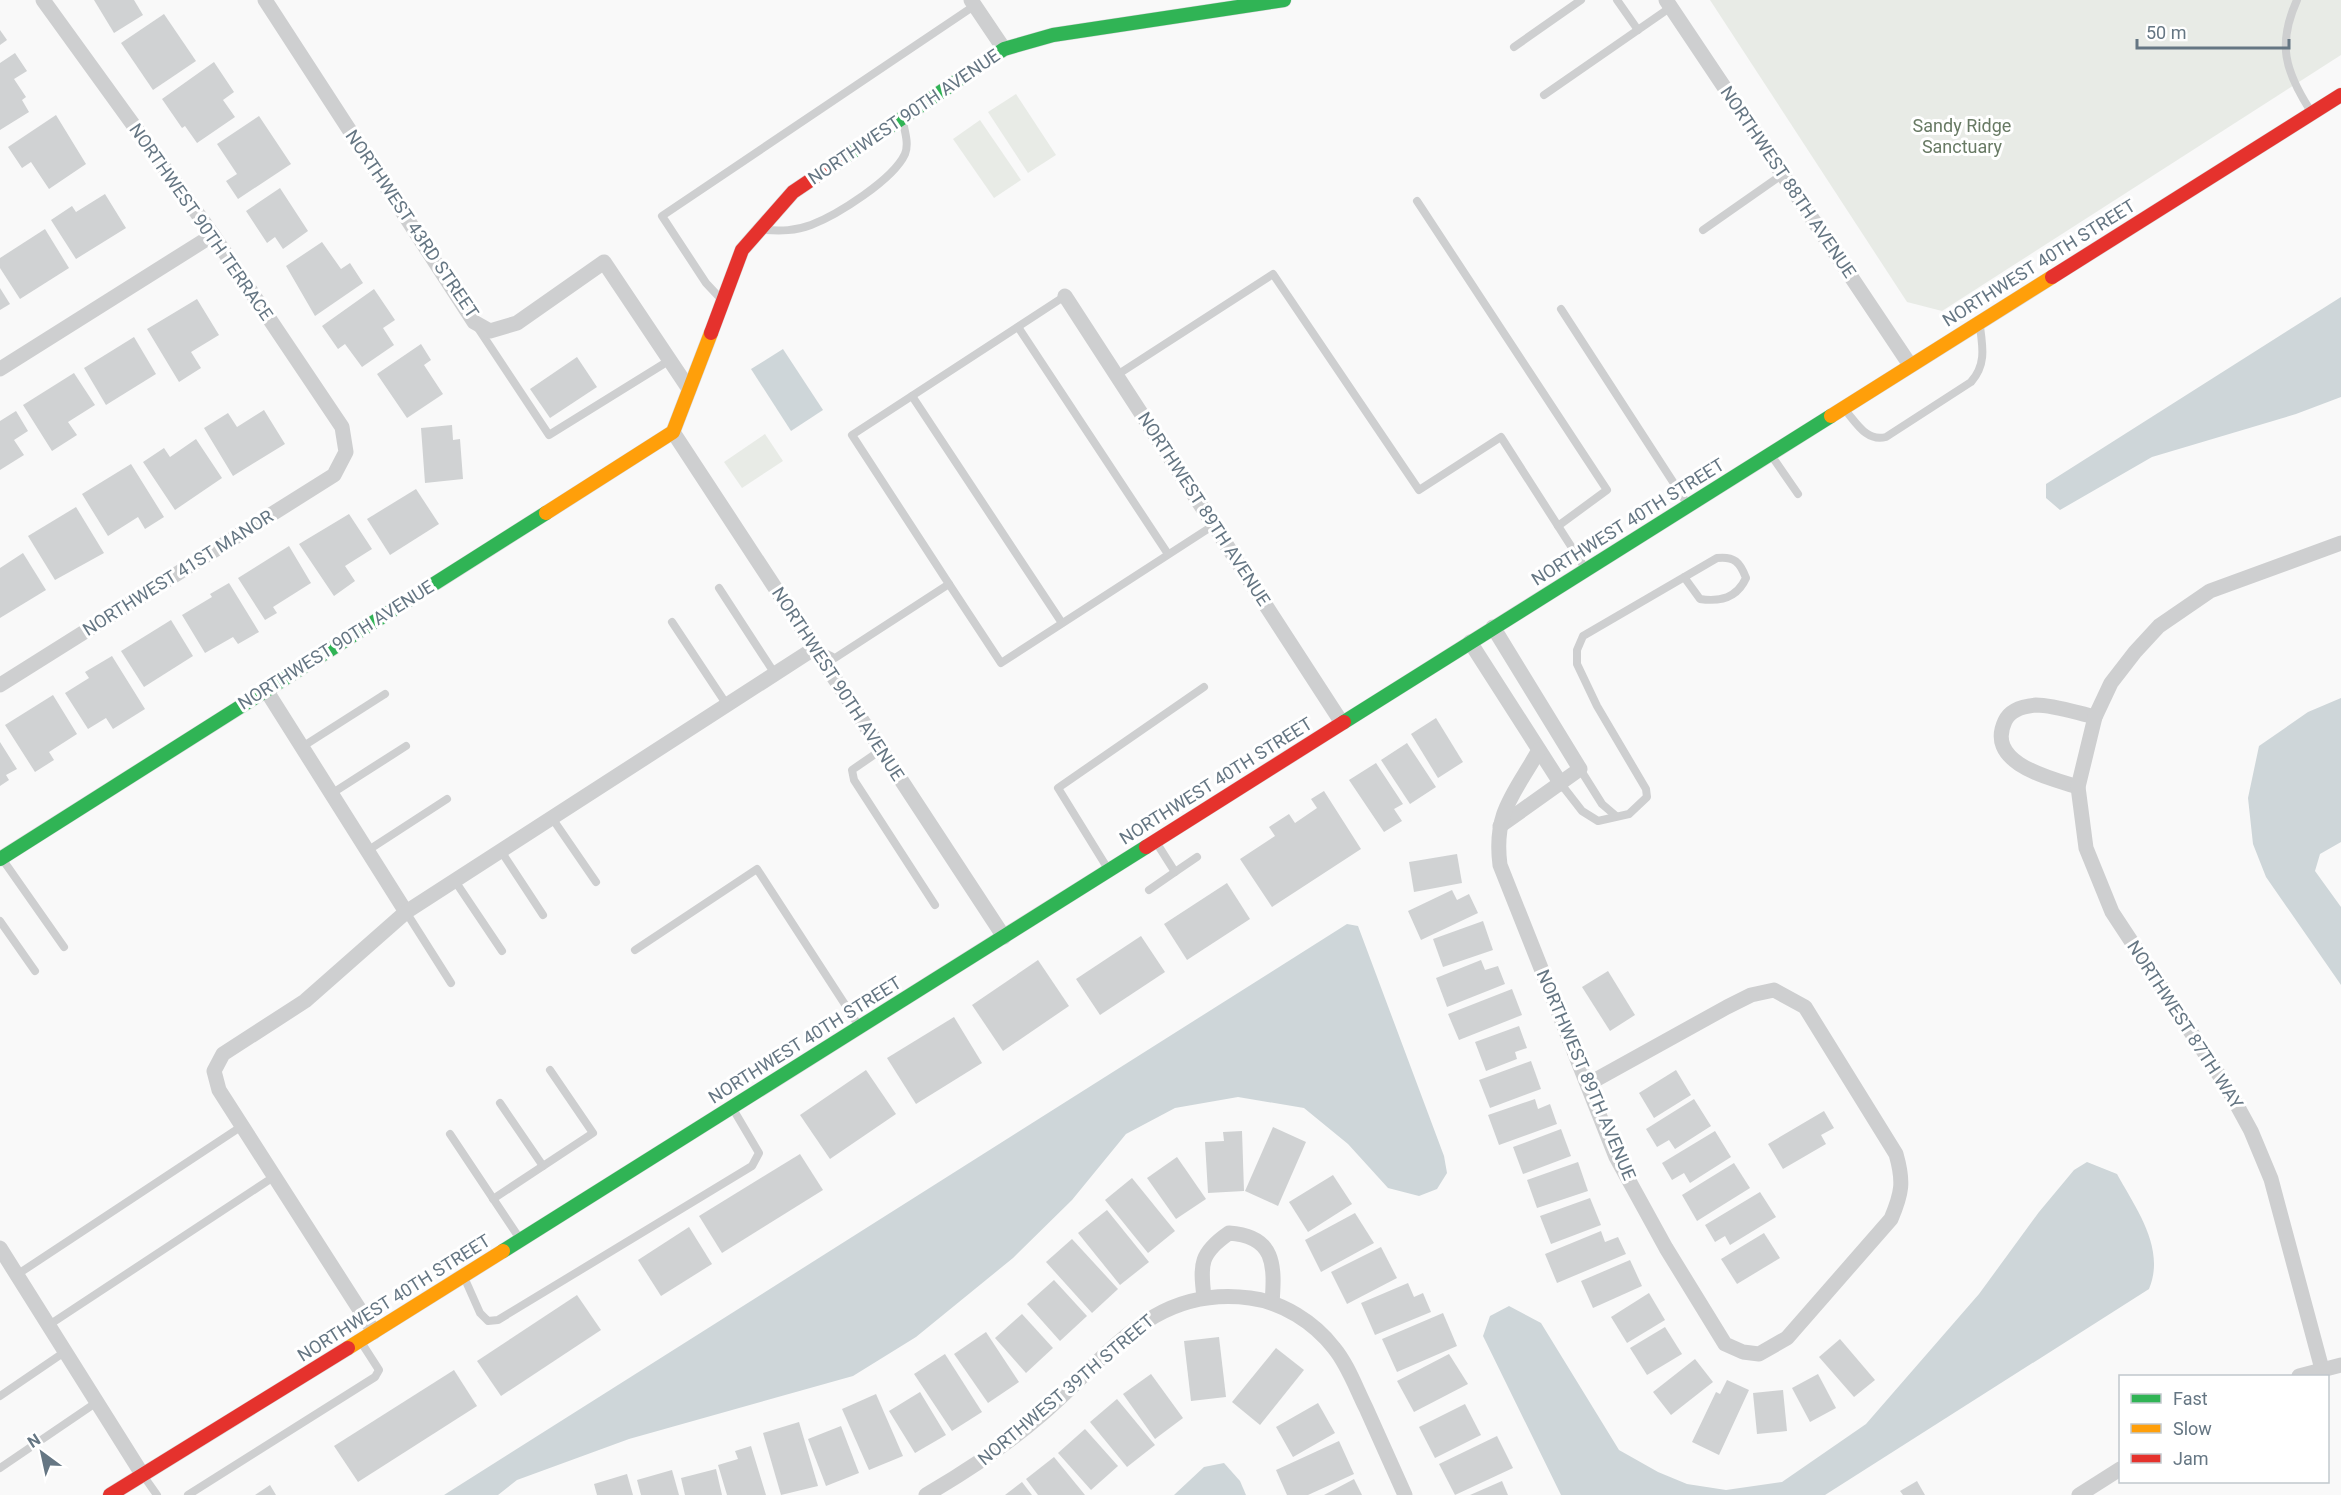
<svg xmlns="http://www.w3.org/2000/svg" width="2341" height="1495" viewBox="0 0 2341 1495" font-family="Roboto,sans-serif">
	<rect width="100%" height="100%" fill="#f9f9f9"/>
	<g fill="#e8ebe6">
		<path d="M 1710,0 L 2341,0 L 2341,55 L 1942,311 L 1907,302 Z"/>
		<path d="M 1016,94 L 1056,155 L 1028,173 L 988,112 Z"/>
		<path d="M 980,120 L 1021,180 L 994,198 L 953,139 Z"/>
		<path d="M 765,434 L 783,461 L 742,488 L 724,462 Z"/>
	</g>
	<g fill="#ced6d9">
		<path d="M 2341,297 L 2341,397 L 2296,414 L 2152,457 L 2060,510 L 2046,498 L 2046,484 Z"/>
		<path d="M 783,349 L 823,410 L 791,431 L 751,369 Z"/>
		<path d="M 2341,698 L 2341,842 L 2320,854 L 2315,871 L 2341,907 L 2341,985 L 2266,877 L 2253,844 L 2248,798 L 2259,746 L 2308,712 Z"/>
		<path d="M 1347,924 L 1358,926 L 1444,1156 L 1447,1173 L 1437,1189 L 1419,1196 L 1388,1188 L 1348,1144 L 1304,1108 L 1238,1097 L 1175,1108 L 1126,1134 L 1072,1200 L 1013,1258 L 916,1337 L 853,1376 L 629,1439 L 517,1480 L 498,1495 L 444,1495 Z"/>
		<path d="M 2087,1162 L 2117,1174 C 2136,1209 2166,1248 2149,1289 L 1825,1495 L 1561,1495 L 1483,1336 L 1490,1316 L 1509,1306 L 1541,1323 L 1619,1450 L 1658,1472 L 1687,1484 L 1726,1490 L 1782,1482 L 1866,1424 L 1979,1294 L 2039,1212 L 2074,1170 Z"/>
		<path d="M 1224,1463 L 1240,1481 L 1246,1495 L 1174,1495 L 1204,1467 Z"/>
	</g>
	<g fill="#d0d2d3">
		<path d="M 94,0 L 134,0 L 143,15 L 114,33 Z"/>
		<path d="M 164,14 L 196,61 L 153,90 L 121,43 Z"/>
		<path d="M 0,30 L 7,40 L 0,45 Z"/>
		<path d="M 15,53 L 27,71 L 14,79 L 26,97 L 22,100 L 29,112 L 0,130 L 0,63 Z"/>
		<path d="M 214,62 L 234,92 L 223,100 L 235,117 L 197,143 L 185,126 L 182,128 L 162,99 Z"/>
		<path d="M 56,115 L 86,164 L 49,189 L 31,162 L 22,168 L 8,147 Z"/>
		<path d="M 259,116 L 291,164 L 238,199 L 226,181 L 237,174 L 217,144 Z"/>
		<path d="M 280,188 L 308,231 L 283,249 L 275,237 L 267,243 L 246,211 Z"/>
		<path d="M 105,194 L 126,228 L 76,259 L 51,220 L 72,206 L 76,212 Z"/>
		<path d="M 45,229 L 69,268 L 20,299 L 0,268 L 0,258 Z"/>
		<path d="M 322,242 L 341,269 L 350,263 L 363,283 L 315,316 L 286,266 Z"/>
		<path d="M 0,288 L 10,304 L 0,310 Z"/>
		<path d="M 374,289 L 395,320 L 383,328 L 394,345 L 362,367 L 345,344 L 338,349 L 322,326 Z"/>
		<path d="M 197,299 L 219,335 L 191,352 L 201,368 L 179,382 L 147,329 Z"/>
		<path d="M 134,337 L 156,374 L 106,405 L 84,368 Z"/>
		<path d="M 421,344 L 431,360 L 424,365 L 443,394 L 407,418 L 377,374 Z"/>
		<path d="M 577,357 L 597,387 L 550,418 L 530,389 Z"/>
		<path d="M 74,373 L 95,405 L 68,422 L 77,435 L 52,451 L 23,405 Z"/>
		<path d="M 264,410 L 285,444 L 233,476 L 204,428 L 228,413 L 237,427 Z"/>
		<path d="M 16,411 L 28,431 L 14,440 L 24,455 L 0,470 L 0,421 Z"/>
		<path d="M 452,425 L 453,440 L 460,439 L 463,479 L 425,483 L 421,428 Z"/>
		<path d="M 196,439 L 222,478 L 175,510 L 143,462 L 164,448 L 170,457 Z"/>
		<path d="M 131,464 L 164,517 L 145,529 L 138,517 L 108,536 L 82,494 Z"/>
		<path d="M 416,489 L 439,524 L 390,555 L 367,519 Z"/>
		<path d="M 76,507 L 104,553 L 55,580 L 28,536 Z"/>
		<path d="M 349,514 L 372,549 L 345,566 L 355,581 L 334,596 L 299,544 Z"/>
		<path d="M 289,546 L 311,583 L 273,607 L 277,613 L 265,620 L 238,578 Z"/>
		<path d="M 23,553 L 46,590 L 0,618 L 0,568 Z"/>
		<path d="M 229,583 L 259,632 L 238,644 L 233,637 L 205,653 L 182,615 L 212,597 L 210,594 Z"/>
		<path d="M 171,620 L 193,656 L 144,687 L 121,651 Z"/>
		<path d="M 112,656 L 145,709 L 113,729 L 106,718 L 88,729 L 65,693 L 89,678 L 85,672 Z"/>
		<path d="M 53,695 L 77,734 L 49,752 L 54,760 L 35,772 L 5,725 Z"/>
		<path d="M 1436,718 L 1463,762 L 1438,778 L 1411,734 Z"/>
		<path d="M 0,742 L 17,769 L 6,775 L 9,780 L 0,786 Z"/>
		<path d="M 1407,743 L 1436,787 L 1410,804 L 1381,760 Z"/>
		<path d="M 1376,763 L 1403,804 L 1394,809 L 1402,821 L 1384,832 L 1349,780 Z"/>
		<path d="M 1324,791 L 1361,849 L 1272,907 L 1240,859 L 1275,836 L 1269,827 L 1289,814 L 1295,823 L 1317,808 L 1311,799 Z"/>
		<path d="M 1457,854 L 1462,883 L 1414,892 L 1409,862 Z"/>
		<path d="M 1227,883 L 1250,919 L 1187,960 L 1164,924 Z"/>
		<path d="M 1452,890 L 1457,900 L 1469,894 L 1478,913 L 1421,940 L 1408,911 Z"/>
		<path d="M 1483,921 L 1493,950 L 1443,967 L 1433,939 Z"/>
		<path d="M 1141,936 L 1165,972 L 1100,1015 L 1076,979 Z"/>
		<path d="M 1038,960 L 1069,1006 L 1003,1051 L 972,1005 Z"/>
		<path d="M 1481,960 L 1485,970 L 1498,966 L 1505,984 L 1447,1007 L 1436,978 Z"/>
		<path d="M 1608,971 L 1635,1015 L 1610,1031 L 1582,987 Z"/>
		<path d="M 1512,989 L 1522,1015 L 1459,1040 L 1448,1014 Z"/>
		<path d="M 954,1017 L 982,1063 L 916,1104 L 887,1058 Z"/>
		<path d="M 1519,1026 L 1527,1048 L 1515,1052 L 1517,1059 L 1486,1071 L 1475,1042 Z"/>
		<path d="M 1531,1061 L 1541,1089 L 1490,1108 L 1479,1080 Z"/>
		<path d="M 866,1070 L 896,1114 L 830,1159 L 800,1115 Z"/>
		<path d="M 1676,1070 L 1691,1095 L 1654,1118 L 1639,1093 Z"/>
		<path d="M 1535,1099 L 1538,1109 L 1550,1104 L 1557,1124 L 1499,1145 L 1488,1115 Z"/>
		<path d="M 1694,1099 L 1711,1126 L 1675,1149 L 1669,1140 L 1657,1147 L 1646,1129 Z"/>
		<path d="M 1824,1111 L 1834,1128 L 1821,1135 L 1826,1144 L 1783,1169 L 1768,1144 Z"/>
		<path d="M 1273,1127 L 1306,1142 L 1278,1206 L 1245,1191 Z"/>
		<path d="M 1561,1129 L 1571,1156 L 1523,1174 L 1513,1147 Z"/>
		<path d="M 1242,1131 L 1244,1191 L 1208,1193 L 1205,1142 L 1224,1141 L 1223,1132 Z"/>
		<path d="M 1715,1131 L 1731,1157 L 1690,1183 L 1684,1173 L 1672,1180 L 1662,1163 Z"/>
		<path d="M 800,1154 L 823,1190 L 722,1253 L 699,1216 Z"/>
		<path d="M 1177,1157 L 1206,1199 L 1176,1219 L 1147,1178 Z"/>
		<path d="M 1578,1162 L 1588,1191 L 1537,1208 L 1527,1180 Z"/>
		<path d="M 1734,1163 L 1750,1188 L 1697,1221 L 1682,1195 Z"/>
		<path d="M 1333,1175 L 1352,1204 L 1308,1232 L 1289,1202 Z"/>
		<path d="M 1132,1178 L 1175,1231 L 1148,1253 L 1105,1200 Z"/>
		<path d="M 1760,1192 L 1776,1217 L 1730,1245 L 1725,1236 L 1715,1242 L 1705,1225 Z"/>
		<path d="M 1590,1198 L 1601,1225 L 1551,1244 L 1540,1216 Z"/>
		<path d="M 1107,1210 L 1149,1262 L 1120,1285 L 1078,1233 Z"/>
		<path d="M 1355,1213 L 1374,1243 L 1321,1272 L 1305,1240 Z"/>
		<path d="M 689,1227 L 712,1264 L 661,1296 L 638,1260 Z"/>
		<path d="M 1601,1231 L 1605,1242 L 1618,1237 L 1626,1254 L 1557,1283 L 1545,1254 Z"/>
		<path d="M 1764,1233 L 1780,1258 L 1737,1284 L 1721,1259 Z"/>
		<path d="M 1072,1239 L 1118,1289 L 1092,1313 L 1046,1262 Z"/>
		<path d="M 1381,1247 L 1397,1278 L 1347,1304 L 1331,1272 Z"/>
		<path d="M 1630,1260 L 1642,1286 L 1593,1308 L 1581,1281 Z"/>
		<path d="M 1054,1280 L 1087,1316 L 1060,1341 L 1027,1304 Z"/>
		<path d="M 1408,1283 L 1414,1297 L 1423,1293 L 1431,1312 L 1375,1335 L 1361,1303 Z"/>
		<path d="M 1649,1293 L 1665,1320 L 1627,1343 L 1611,1317 Z"/>
		<path d="M 577,1295 L 601,1330 L 501,1396 L 477,1361 Z"/>
		<path d="M 1443,1313 L 1457,1346 L 1397,1372 L 1382,1339 Z"/>
		<path d="M 1022,1314 L 1053,1348 L 1026,1373 L 995,1338 Z"/>
		<path d="M 1665,1327 L 1682,1354 L 1647,1375 L 1630,1348 Z"/>
		<path d="M 986,1332 L 1019,1382 L 988,1403 L 954,1354 Z"/>
		<path d="M 1219,1337 L 1226,1397 L 1191,1401 L 1184,1341 Z"/>
		<path d="M 1840,1339 L 1875,1380 L 1854,1397 L 1819,1357 Z"/>
		<path d="M 1276,1348 L 1304,1370 L 1260,1425 L 1232,1402 Z"/>
		<path d="M 945,1354 L 982,1412 L 952,1431 L 914,1374 Z"/>
		<path d="M 1449,1354 L 1468,1384 L 1414,1412 L 1397,1381 Z"/>
		<path d="M 1695,1359 L 1713,1382 L 1671,1415 L 1653,1392 Z"/>
		<path d="M 454,1370 L 477,1406 L 358,1482 L 334,1446 Z"/>
		<path d="M 1151,1374 L 1183,1418 L 1155,1439 L 1123,1394 Z"/>
		<path d="M 1818,1374 L 1836,1408 L 1810,1422 L 1792,1388 Z"/>
		<path d="M 1727,1380 L 1749,1390 L 1719,1455 L 1692,1442 L 1716,1392 L 1720,1394 Z"/>
		<path d="M 1783,1390 L 1787,1431 L 1757,1434 L 1753,1393 Z"/>
		<path d="M 920,1392 L 946,1435 L 915,1453 L 889,1411 Z"/>
		<path d="M 876,1394 L 903,1456 L 869,1470 L 842,1409 Z"/>
		<path d="M 1117,1399 L 1155,1445 L 1127,1467 L 1090,1422 Z"/>
		<path d="M 1318,1403 L 1335,1433 L 1293,1457 L 1276,1427 Z"/>
		<path d="M 1465,1404 L 1481,1435 L 1435,1458 L 1419,1427 Z"/>
		<path d="M 799,1422 L 818,1486 L 781,1495 L 763,1433 Z"/>
		<path d="M 841,1426 L 859,1473 L 826,1486 L 808,1439 Z"/>
		<path d="M 1085,1429 L 1118,1466 L 1091,1490 L 1058,1453 Z"/>
		<path d="M 1497,1436 L 1513,1468 L 1455,1495 L 1439,1464 Z"/>
		<path d="M 1339,1441 L 1354,1474 L 1308,1495 L 1287,1495 L 1276,1470 Z"/>
		<path d="M 751,1446 L 766,1495 L 727,1495 L 718,1465 L 738,1459 L 735,1451 Z"/>
		<path d="M 1054,1457 L 1085,1495 L 1038,1495 L 1026,1479 Z"/>
		<path d="M 716,1469 L 722,1495 L 685,1495 L 681,1478 Z"/>
		<path d="M 672,1470 L 679,1495 L 641,1495 L 637,1480 Z"/>
		<path d="M 627,1474 L 633,1495 L 597,1495 L 594,1484 Z"/>
		<path d="M 1354,1479 L 1362,1495 L 1324,1495 Z"/>
		<path d="M 1502,1481 L 1508,1495 L 1470,1495 Z"/>
		<path d="M 1917,1481 L 1925,1495 L 1903,1495 L 1900,1491 Z"/>
		<path d="M 1022,1482 L 1032,1495 L 1005,1495 Z"/>
		<path d="M 270,1485 L 276,1495 L 255,1495 Z"/>
	</g>
	<g fill="none" stroke-linecap="round" stroke-linejoin="round">
		<defs>
			<g id="fast">
				<path d="M 839,161 L 1004,49 L 1053,35 L 1284,0"/>
				<path d="M 1344,722 L 1831,416"/>
				<path d="M 0,859 L 546,513"/>
				<path d="M 503,1251 L 1146,847"/>
			</g>
			<g id="slow">
				<path d="M 1831,416 L 2052,277"/>
				<path d="M 546,513 L 673,432 L 711,333"/>
				<path d="M 348,1348 L 503,1251"/>
			</g>
			<g id="jam">
				<path d="M 2052,277 L 2341,95"/>
				<path d="M 711,333 L 742,250 L 793,192 L 839,161"/>
				<path d="M 1146,847 L 1344,722"/>
				<path d="M 110,1495 L 348,1348"/>
			</g>
		</defs>
		<use href="#fast" stroke="#d5d6d7" stroke-width="15"/>
		<use href="#slow" stroke="#d5d6d7" stroke-width="15"/>
		<use href="#jam" stroke="#d5d6d7" stroke-width="15"/>
		<g stroke="#cecfd0" stroke-width="8">
			<path d="M 1617,0 L 1638,30"/>
			<path d="M 2297,0 C 2277,44 2285,71 2310,110"/>
			<path d="M 1514,47 L 1581,0"/>
			<path d="M 1544,95 L 1671,7"/>
			<path d="M 1417,201 L 1607,490 L 1558,526"/>
			<path d="M 765,230 C 781,231 795,231 811,225 C 837,215 893,180 905,154 C 909,144 905,132 903,122"/>
			<path d="M 1703,230 L 1783,174"/>
			<path d="M 721,299 L 706,283 L 662,216 L 974,6"/>
			<path d="M 1561,309 L 1688,505"/>
			<path d="M 1018,327 L 1168,554"/>
			<path d="M 478,328 L 549,435 L 670,360"/>
			<path d="M 1117,375 L 1273,274 L 1419,490 L 1501,437 L 1585,568"/>
			<path d="M 912,396 L 1062,623"/>
			<path d="M 1846,411 C 1857,424 1867,442 1886,437 L 1971,382 C 1986,365 1983,348 1980,327"/>
			<path d="M 1771,455 L 1798,494"/>
			<path d="M 949,584 L 1001,663 L 1214,525"/>
			<path d="M 719,588 L 775,674"/>
			<path d="M 672,622 L 727,705"/>
			<path d="M 821,651 L 835,658 L 949,584 L 852,435 L 1065,296"/>
			<path d="M 302,747 L 385,694"/>
			<path d="M 881,750 L 852,770 L 854,780 L 935,905"/>
			<path d="M 1580,769 L 1602,804 L 1616,816"/>
			<path d="M 1561,784 L 1582,811 L 1598,821 L 1629,814 L 1647,797 L 1646,789 L 1597,706 L 1577,664 L 1577,650 L 1583,636 L 1717,558 C 1734,556 1740,562 1746,578 C 1737,598 1720,602 1700,599 L 1684,577"/>
			<path d="M 331,794 L 406,746"/>
			<path d="M 552,818 L 596,882"/>
			<path d="M 367,851 L 447,799"/>
			<path d="M 501,851 L 543,915"/>
			<path d="M 3,860 L 64,947"/>
			<path d="M 1108,869 L 1058,788 L 1204,687"/>
			<path d="M 1175,872 L 1197,857"/>
			<path d="M 455,881 L 502,951"/>
			<path d="M 1149,890 L 1175,872 L 1156,842"/>
			<path d="M 406,912 L 451,983"/>
			<path d="M 0,921 L 35,971"/>
			<path d="M 635,950 L 757,869 L 859,1026"/>
			<path d="M 500,1103 L 543,1166"/>
			<path d="M 450,1134 L 520,1239"/>
			<path d="M 493,1199 L 593,1133 L 550,1070"/>
			<path d="M 18,1274 L 242,1126"/>
			<path d="M 464,1277 L 480,1313 L 488,1321 L 498,1320 L 752,1166 L 759,1153 L 733,1109"/>
			<path d="M 49,1325 L 275,1176"/>
			<path d="M 0,1396 L 66,1351"/>
			<path d="M 0,1468 L 97,1402"/>
			<path d="M 145,1478 L 157,1495"/>
			<path d="M 188,1495 L 375,1377 L 379,1370 L 361,1342"/>
		</g>
		<g stroke="#cecfd0" stroke-width="15">
			<path d="M 265,0 L 474,322 L 490,331 L 517,323 L 604,262 L 689,389"/>
			<path d="M 971,0 L 1004,49"/>
			<path d="M 1666,0 L 1910,365"/>
			<path d="M 1065,296 L 1342,723"/>
			<path d="M 0,369 L 213,235"/>
			<path d="M 673,432 L 1004,937"/>
			<path d="M 1493,627 L 1580,769 L 1500,826"/>
			<path d="M 1470,642 L 1561,784"/>
			<path d="M 0,685 L 334,475 L 346,452 L 342,427 L 213,235 L 43,0"/>
			<path d="M 266,690 L 406,912"/>
			<path d="M 1539,750 C 1515,793 1493,812 1500,865 L 1616,1157 L 1666,1248 L 1725,1344 L 1743,1352 L 1759,1354 L 1787,1338 L 1891,1219 C 1902,1193 1904,1182 1896,1154 L 1805,1007 L 1774,990 L 1751,995 L 1727,1007 L 1588,1084"/>
			<path d="M 2078,787 C 2049,778 1985,763 2005,721 C 2010,710 2024,706 2036,705 C 2054,705 2077,713 2095,717"/>
			<path d="M 0,1248 L 142,1474"/>
			<path d="M 1204,1297 C 1200,1264 1200,1253 1229,1233 C 1275,1236 1275,1265 1272,1303"/>
			<path d="M 374,1332 L 219,1090 L 214,1071 L 223,1054 L 305,1001 L 406,912 L 815,648"/>
			<path d="M 2322,1369 L 2271,1179 L 2251,1131 L 2227,1087 L 2112,912 L 2086,848 L 2078,787 L 2095,717 L 2111,683 L 2135,652 L 2159,626 L 2210,591 L 2341,543"/>
			<path d="M 2299,1376 L 2341,1365"/>
			<path d="M 926,1495 C 967,1471 1005,1446 1041,1415 C 1108,1358 1151,1285 1250,1298 C 1282,1302 1314,1322 1334,1348 C 1348,1365 1356,1388 1366,1408 C 1379,1437 1392,1466 1405,1495"/>
			<path d="M 2079,1495 L 2120,1469"/>
		</g>
		<use href="#fast" stroke="#30b455" stroke-width="14"/>
		<use href="#slow" stroke="#ff9f0a" stroke-width="14"/>
		<use href="#jam" stroke="#e5322d" stroke-width="14"/>
	</g>
	<g text-anchor="middle" stroke-width="6" stroke-linejoin="round" paint-order="stroke">
		<g font-size="18" fill="#657683" stroke="#fff">
			<text transform="translate(904 117) rotate(-34)" y="6">NORTHWEST 90TH AVENUE</text>
			<text transform="translate(1788 182) rotate(56)" y="6">NORTHWEST 88TH AVENUE</text>
			<text transform="translate(201 222) rotate(55)" y="6">NORTHWEST 90TH TERRACE</text>
			<text transform="translate(412 224) rotate(56)" y="6">NORTHWEST 43RD STREET</text>
			<text transform="translate(2039 263) rotate(-32)" y="6">NORTHWEST 40TH STREET</text>
			<text transform="translate(1204 509) rotate(57)" y="6">NORTHWEST 89TH AVENUE</text>
			<text transform="translate(1628 522) rotate(-32)" y="6">NORTHWEST 40TH STREET</text>
			<text transform="translate(178 573) rotate(-32)" y="6">NORTHWEST 41ST MANOR</text>
			<text transform="translate(336 645) rotate(-32)" y="6">NORTHWEST 90TH AVENUE</text>
			<text transform="translate(838 684) rotate(57)" y="6">NORTHWEST 90TH AVENUE</text>
			<text transform="translate(1216 781) rotate(-32)" y="6">NORTHWEST 40TH STREET</text>
			<text transform="translate(2185 1025) rotate(57)" y="6">NORTHWEST 87TH WAY</text>
			<text transform="translate(805 1040) rotate(-32)" y="6">NORTHWEST 40TH STREET</text>
			<text transform="translate(1586 1075) rotate(67)" y="6">NORTHWEST 89TH AVENUE</text>
			<text transform="translate(394 1298) rotate(-32)" y="6">NORTHWEST 40TH STREET</text>
			<text transform="translate(1066 1390) rotate(-40)" y="6">NORTHWEST 39TH STREET</text>
		</g>
		<g font-size="18" fill="#687a64" stroke="#fff">
			<text x="1962" y="132">Sandy Ridge<tspan x="1962" dy="21">Sanctuary</tspan></text>
		</g>
	</g>
	<rect x="2119" y="1375" width="210" height="108" fill="#ffffff" stroke="#c1c8cd" stroke-width="1.5"/>
	<rect x="2131" y="1394" width="30" height="9" fill="#30b455" stroke="#c1c8cd" stroke-width="1.5"/>
	<text x="2173" y="1405" font-size="18" fill="#657683">Fast</text>
	<rect x="2131" y="1424" width="30" height="9" fill="#ff9f0a" stroke="#c1c8cd" stroke-width="1.5"/>
	<text x="2173" y="1435" font-size="18" fill="#657683">Slow</text>
	<rect x="2131" y="1454" width="30" height="9" fill="#e5322d" stroke="#c1c8cd" stroke-width="1.5"/>
	<text x="2173" y="1465" font-size="18" fill="#657683">Jam</text>
	<g transform="translate(42 1453) rotate(327)" stroke="#ffffff" stroke-width="4.5" paint-order="stroke">
	<path d="M0-4.5L10 22L0 15L-10 22Z" fill="#657683"/>
	<text y="-9" font-size="16" font-weight="bold" text-anchor="middle" fill="#657683">N</text>
	</g>
	<path d="M2137 39v9h152v-9" fill="none" stroke="#657683" stroke-width="3"/>
	<text x="2146" y="39" font-size="18" fill="#657683" stroke="#ffffff" stroke-width="4.5" paint-order="stroke">50 m</text>
</svg>
